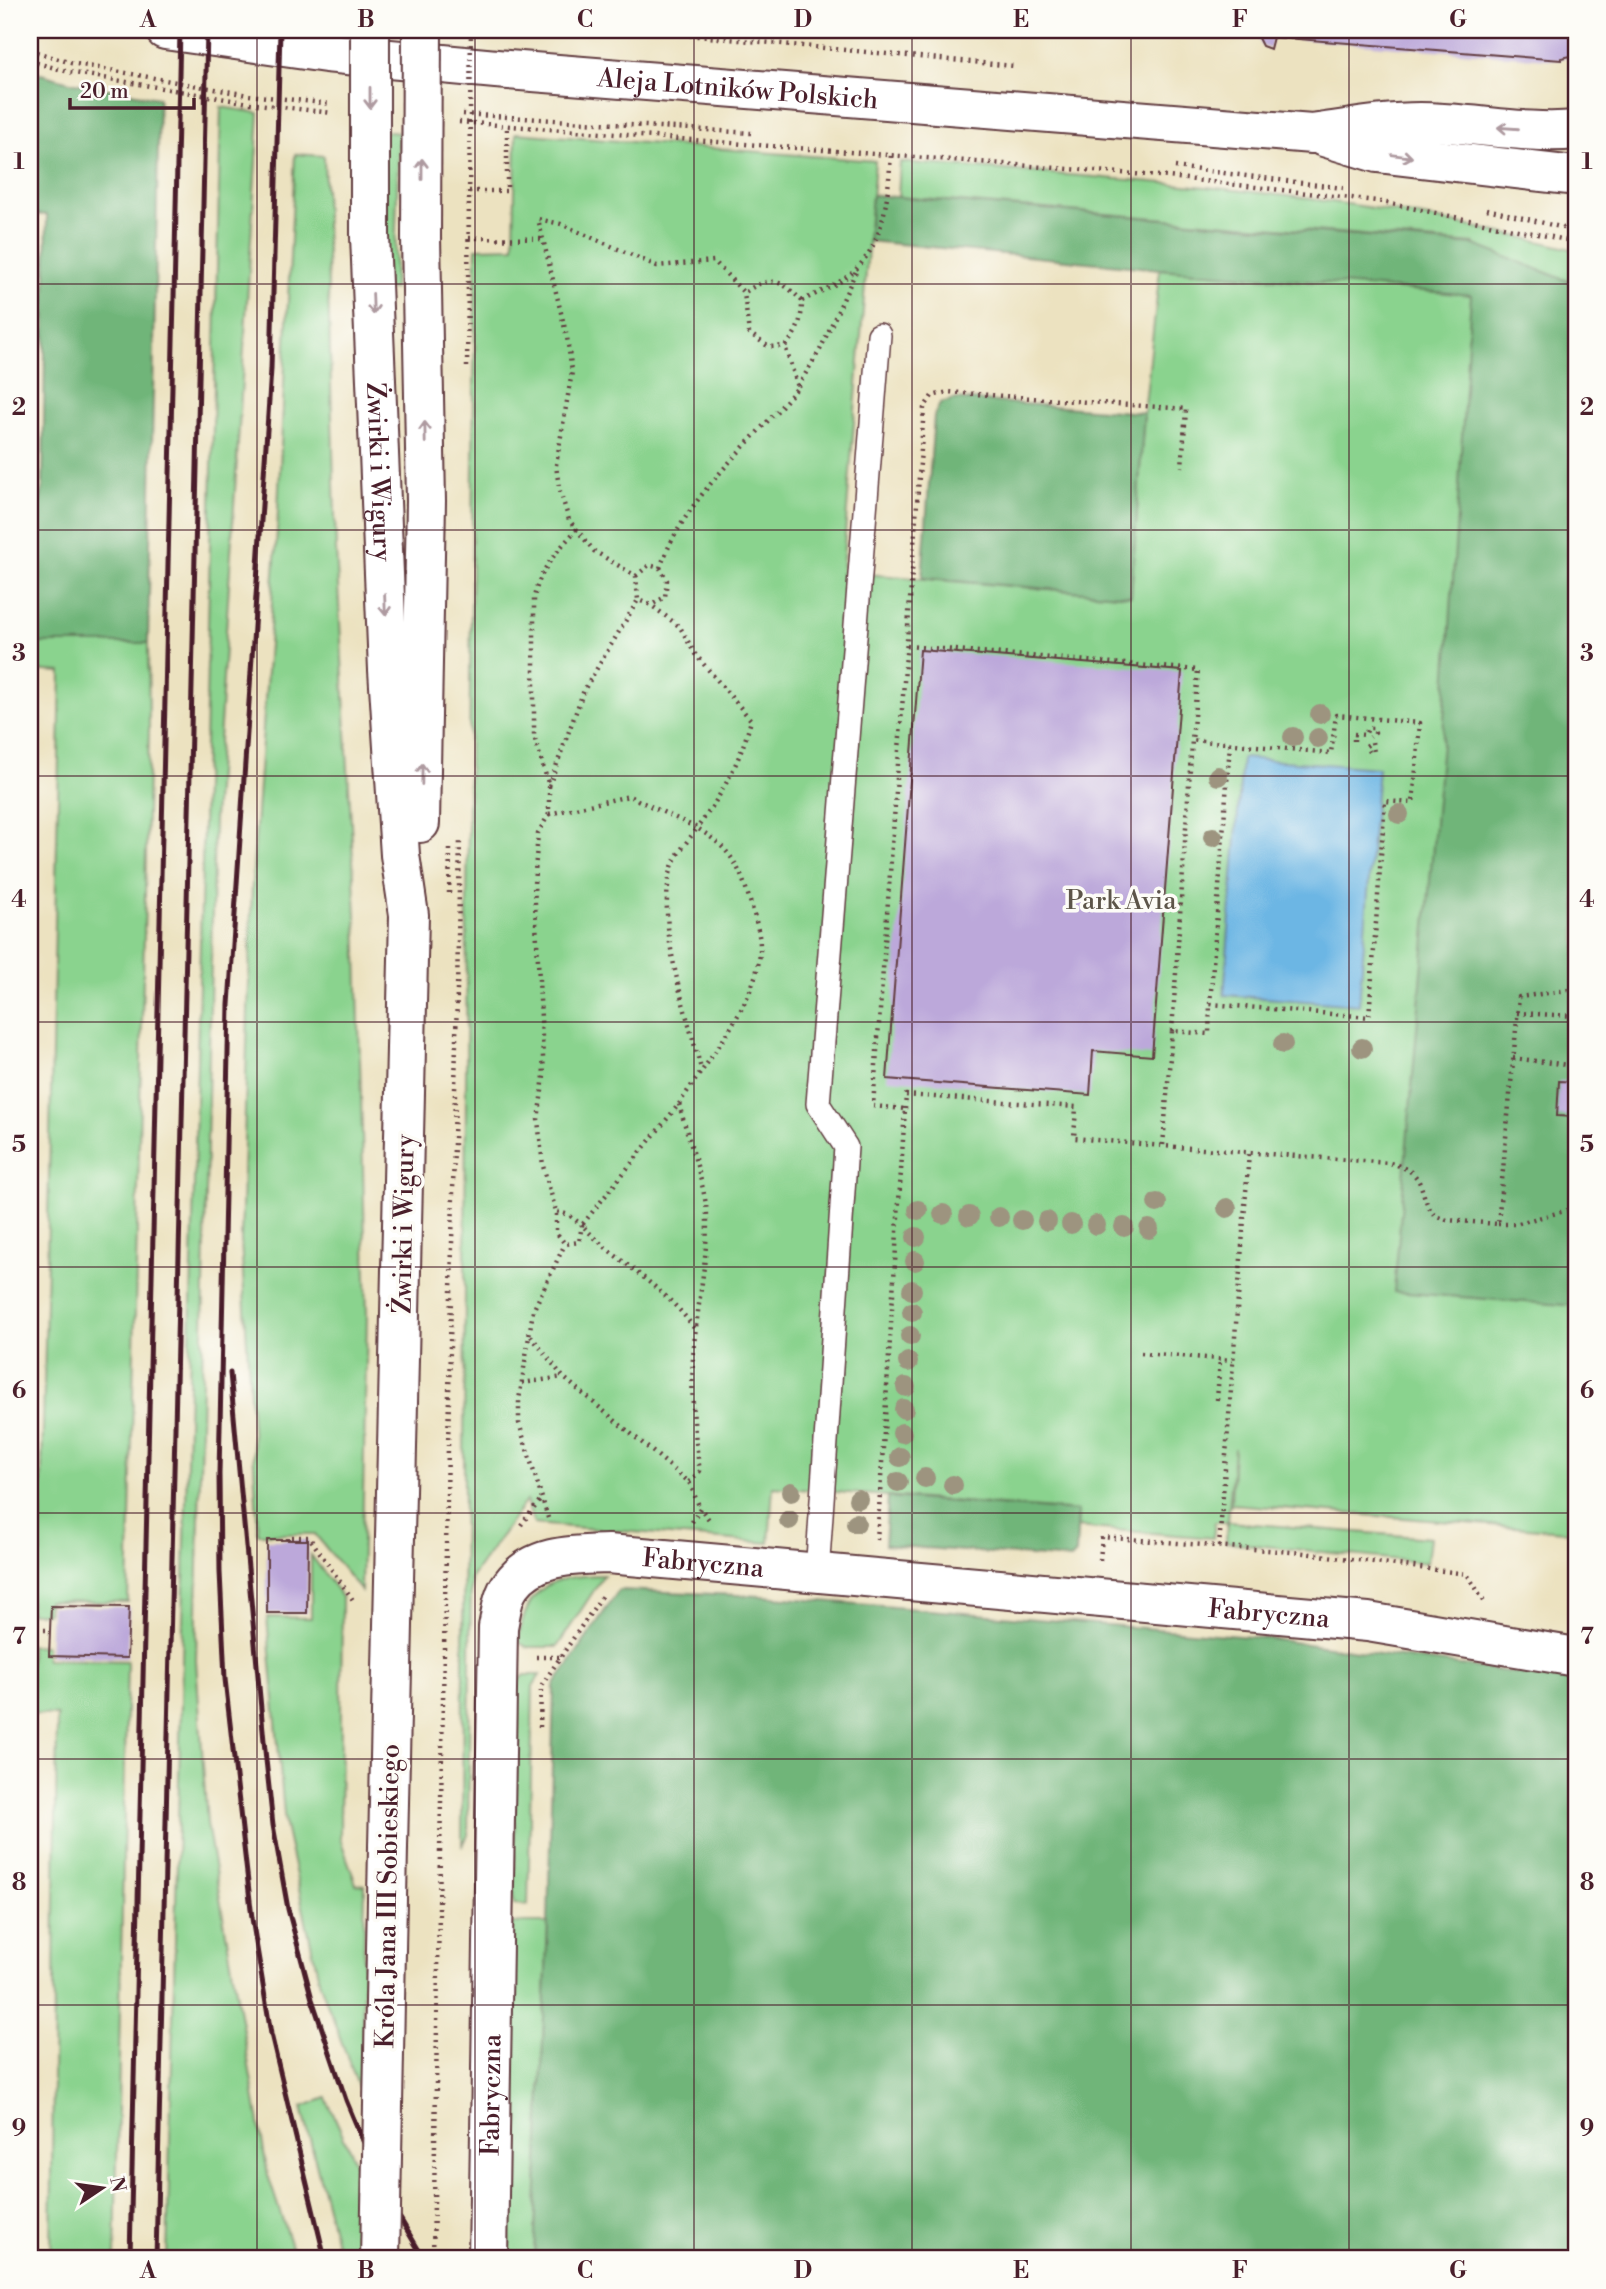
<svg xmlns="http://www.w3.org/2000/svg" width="1606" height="2289" viewBox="0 0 1606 2289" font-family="'Libre Bodoni',serif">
	<rect width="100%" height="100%" fill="#fdfcf7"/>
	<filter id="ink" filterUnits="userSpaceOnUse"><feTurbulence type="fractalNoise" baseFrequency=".0143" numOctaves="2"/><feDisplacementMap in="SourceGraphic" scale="14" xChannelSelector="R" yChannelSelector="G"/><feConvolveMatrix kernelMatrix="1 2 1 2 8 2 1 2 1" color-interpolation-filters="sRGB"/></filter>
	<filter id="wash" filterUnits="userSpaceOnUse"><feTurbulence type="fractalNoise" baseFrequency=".00686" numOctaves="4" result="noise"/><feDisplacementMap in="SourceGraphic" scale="28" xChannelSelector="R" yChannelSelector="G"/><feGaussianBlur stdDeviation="1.57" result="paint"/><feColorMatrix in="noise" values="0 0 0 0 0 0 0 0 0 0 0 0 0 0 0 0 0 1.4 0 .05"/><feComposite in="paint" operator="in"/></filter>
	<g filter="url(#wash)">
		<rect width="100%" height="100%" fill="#ece2c0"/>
		<g fill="#8ad38e" stroke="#6a795c" stroke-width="2">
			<path d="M 221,107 L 259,113 L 214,820 L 196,1660 L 207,1824 L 268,2175 L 295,2259 L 167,2259 Z"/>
			<path d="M 381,131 L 399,133 L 394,289 L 387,289 Z"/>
			<path d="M 516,133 L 875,161 L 842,572 L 1131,596 L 1144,413 L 1160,269 L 1471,294 L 1474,244 L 898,197 L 900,162 C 1061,175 1225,184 1385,210 C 1449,221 1513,235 1576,250 L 1576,1532 L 1231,1504 L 1234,1448 L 1228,1522 L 1430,1538 L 1427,1563 L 1226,1542 L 1227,1522 L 1215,1522 L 1213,1538 L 1077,1527 L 1078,1511 L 773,1487 L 769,1543 L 534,1524 L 526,1501 L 471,1578 L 468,1835 L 462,1847 L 467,900 L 476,248 L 514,247 Z"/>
			<path d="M 295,154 L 324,156 L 336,549 L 356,915 L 367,1314 L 361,1591 L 315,1534 L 258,1534 L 241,1240 L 252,883 L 277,531 Z"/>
			<path d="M 30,643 L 148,643 L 149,729 L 128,1602 L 48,1601 L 47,1613 L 30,1613 L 30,1555 L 40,1554 L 61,672 L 30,670 Z"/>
			<path d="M 311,1555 L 342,1597 L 340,1838 L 356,1884 L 365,1885 L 361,2094 L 320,1984 L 285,1826 L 267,1617 L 311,1618 Z"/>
			<path d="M 604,1575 L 557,1647 L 527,1647 L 518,1642 C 527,1585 550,1576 604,1575 Z"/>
			<path d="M 30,1645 L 46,1646 L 46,1659 L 127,1661 L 115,2259 L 51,2259 L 57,1715 L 30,1714 Z"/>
			<path d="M 525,1675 L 540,1675 L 533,1686 L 528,1905 L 514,1904 L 517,1682 Z"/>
			<path d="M 512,1923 L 548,1923 L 534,2259 L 509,2259 Z"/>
			<path d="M 326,2098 L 371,2197 L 395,2259 L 340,2259 L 302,2107 Z"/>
		</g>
		<g fill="#6fb579" stroke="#5c6a52" stroke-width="2">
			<path d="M 30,71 L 70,82 L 159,98 L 148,643 L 30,643 L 30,565 L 43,485 L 47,215 L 30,214 Z"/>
			<path d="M 872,195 L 1475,245 L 1576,284 L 1576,1306 L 1394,1292 L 1444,720 L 1471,295 L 1160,269 L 868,241 Z"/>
			<path d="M 955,399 L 1144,413 L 1131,596 L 922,578 L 934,416 L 940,403 Z"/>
			<path d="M 888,1497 L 1078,1511 L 1076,1554 L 1071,1559 L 885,1545 Z"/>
			<path d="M 619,1590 L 762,1596 L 1263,1638 L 1576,1681 L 1576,2259 L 534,2259 L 548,1923 L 554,1686 Z"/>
		</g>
		<path fill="#6cb6e4" stroke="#5b6a88" stroke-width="2" d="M 1242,758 L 1378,768 L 1359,1005 L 1224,995 Z"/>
		<g id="blocks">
			<g fill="#bca8da">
				<path d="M 1254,30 L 1576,30 L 1576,55 L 1561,58 L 1561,60 L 1273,37 L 1270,49 L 1262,46 Z"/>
				<path d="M 920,650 L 1182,671 L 1152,1056 L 1093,1051 L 1090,1095 L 887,1079 Z"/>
				<path d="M 1559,1081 L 1576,1082 L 1576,1117 L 1557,1116 Z"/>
				<path d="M 267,1540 L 308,1540 L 307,1613 L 267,1613 Z"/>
				<path d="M 51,1606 L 129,1607 L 127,1658 L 49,1656 Z"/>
			</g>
		</g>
	</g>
	<g filter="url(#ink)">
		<use href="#blocks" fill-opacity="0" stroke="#623c41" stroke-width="2"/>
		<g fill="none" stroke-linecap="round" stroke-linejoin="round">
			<defs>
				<path id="service" d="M 817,1574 L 846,1147 L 818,1104 L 879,335"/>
				<g id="minor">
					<path id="s1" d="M 488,2259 L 498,1627 C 501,1614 502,1596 511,1585 C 533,1554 574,1555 608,1554 L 1368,1622 L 1576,1657"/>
				</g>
				<g id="tertiary">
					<path id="s2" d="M 165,30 L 326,53 L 496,69 L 1312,134 C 1348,129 1384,122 1420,122 C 1472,122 1524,135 1576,130"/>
					<path d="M 1324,137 L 1377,153 L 1576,176"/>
				</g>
				<g id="secondary">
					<path id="s3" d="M 370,236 L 388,670 L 400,855 L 409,915 L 388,1847"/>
					<path d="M 420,823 L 426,501 L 421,237"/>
				</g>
			</defs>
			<use href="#service" stroke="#623c41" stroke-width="26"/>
			<use href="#minor" stroke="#623c41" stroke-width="42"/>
			<use href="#tertiary" stroke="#623c41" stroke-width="42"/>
			<use href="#secondary" stroke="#623c41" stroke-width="42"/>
			<g stroke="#623c41" stroke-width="4.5" stroke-dasharray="2 5" stroke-linecap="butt">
				<path d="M 634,30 L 1014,66"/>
				<path d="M 30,50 L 71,63 L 248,95 L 332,104"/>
				<path d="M 30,61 L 69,72 L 249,103 L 332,113"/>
				<path d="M 463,114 L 751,133"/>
				<path d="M 459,122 L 1160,176 L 1377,201 L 1576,242"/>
				<path d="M 1175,167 L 1343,188"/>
				<path d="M 469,191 L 507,191 L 507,125"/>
				<path d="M 1487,209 L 1576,231"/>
				<path d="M 469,238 L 542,239"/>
				<path d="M 802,301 C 820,291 844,283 858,267 C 886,237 888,193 891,154"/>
				<path d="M 467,367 L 469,200"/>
				<path d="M 798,386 L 820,350 L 857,269"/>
				<path d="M 577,529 C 558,550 539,570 534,598 L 534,736 L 549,786 L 584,690 L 638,600"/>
				<path d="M 660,568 C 686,495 750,445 798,387 L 785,346"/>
				<path d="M 636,576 L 649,565 L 660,568 L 667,580 L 665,597 L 651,605 L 638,600 L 636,576 L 594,551 L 569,520 L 559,488 L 556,465 L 572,372 L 567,337 L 538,219 L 561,224 L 657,266 L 714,261 L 744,293 C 770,274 782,280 802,301 C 802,320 798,332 785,346 L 769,347 L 749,333 L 744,293"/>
				<path d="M 907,646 L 1198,670 L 1192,740"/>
				<path d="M 1354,741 L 1354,734 L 1365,735 L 1368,728 L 1373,728 L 1375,733 L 1370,737"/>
				<path d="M 1369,752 L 1366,746 L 1372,742 L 1374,752"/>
				<path d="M 549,786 L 549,814 L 538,833 L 534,884 L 544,1076 L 538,1120 L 543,1166 L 556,1211 L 556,1232 L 565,1244 L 579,1242 L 582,1225 L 569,1215 L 556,1211"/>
				<path d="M 549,814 L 629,796 L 697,828 C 722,795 741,760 751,720 L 695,654 L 680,627 L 651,605"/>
				<path d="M 449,893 L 450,849"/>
				<path d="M 1210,1004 L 1230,744"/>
				<path d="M 1517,1013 L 1576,1016"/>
				<path d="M 1172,1031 L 1192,740 L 1331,753 L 1336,715 L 1420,723 L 1413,803 L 1385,801 L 1369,1017 L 1210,1004 L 1209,1034 L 1172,1031 L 1163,1146 L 1390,1163 C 1431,1174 1415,1192 1435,1216 L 1447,1220 L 1498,1224 L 1519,997 L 1576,989"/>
				<path d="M 1513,1058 L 1576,1066"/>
				<path d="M 679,1104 C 705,1064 752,1008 759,960 C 763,940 755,917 749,898 C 738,862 729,848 697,828 C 690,839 678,851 673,864 C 653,920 687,1013 701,1069"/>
				<path d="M 905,1109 L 906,1095 L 1076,1107 L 1074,1138 L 1163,1146"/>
				<path d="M 1498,1224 L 1515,1224 L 1576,1208"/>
				<path d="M 531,1336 L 563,1377 L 689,1482 L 700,1508"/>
				<path d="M 1141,1353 L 1233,1360"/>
				<path d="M 522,1383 L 563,1377"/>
				<path d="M 1217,1400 L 1220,1359"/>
				<path d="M 689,1482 L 700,1471 C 694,1434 691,1395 693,1358 C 696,1312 707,1266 707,1219 C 708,1193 686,1132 679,1104 L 582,1225 C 618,1264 666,1286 696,1331"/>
				<path d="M 548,1518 L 519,1423 L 519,1400 L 533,1311 L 565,1244"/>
				<path d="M 692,1522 L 700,1508 L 711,1522"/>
				<path d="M 521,1525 L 541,1499"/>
				<path d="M 288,1540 L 288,1537 L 309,1537 L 353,1600"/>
				<path d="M 877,1540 L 905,1109 L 873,1106 L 924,408 L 932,396 L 948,392 L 1186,409 L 1182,467"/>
				<path d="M 1219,1547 L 1249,1153"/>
				<path d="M 1100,1560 L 1102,1537 L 1304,1553 L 1467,1574 L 1484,1601"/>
				<path d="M 30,1630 L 50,1630"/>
				<path d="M 536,1657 L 561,1657"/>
				<path d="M 540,1727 L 541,1686 L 604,1593"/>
				<path d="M 440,1852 L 460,838"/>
			</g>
			<use href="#service" stroke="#fff" stroke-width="23"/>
			<use href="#minor" stroke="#fff" stroke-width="38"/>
			<use href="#tertiary" stroke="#fff" stroke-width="38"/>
			<use href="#secondary" stroke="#fff" stroke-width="38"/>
			<g stroke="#4a1f2b" stroke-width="5">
				<path d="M 280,30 L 271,369 L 229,1005 L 219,1474 L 220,1572 L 225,1679 L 252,1918 L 271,2034 L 325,2259"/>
				<path d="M 230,1373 L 264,1741 L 273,1825 L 288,1909 L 312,1999 L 346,2100 L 384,2191 L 424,2259"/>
				<path d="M 130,2259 L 180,30"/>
				<path d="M 156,2259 L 207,30"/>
			</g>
			<defs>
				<g id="secondary-bridge">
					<path d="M 370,30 L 370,236"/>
					<path d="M 421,237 L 422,30"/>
					<path d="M 380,2259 L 388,1847"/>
				</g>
			</defs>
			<use href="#secondary-bridge" stroke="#623c41" stroke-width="42" stroke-linecap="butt"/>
			<g stroke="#623c41" stroke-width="4.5" stroke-dasharray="2 5" stroke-linecap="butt">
				<path d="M 469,200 L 471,30"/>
				<path d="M 433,2259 L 440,1852"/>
			</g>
			<use href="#secondary-bridge" stroke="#fff" stroke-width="38"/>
		</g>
		<g fill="#9d947f">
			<circle cx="1320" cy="714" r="10"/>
			<circle cx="1293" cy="737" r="10"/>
			<circle cx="1318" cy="738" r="10"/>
			<circle cx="1218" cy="776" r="10"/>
			<circle cx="1399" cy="814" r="10"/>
			<circle cx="1213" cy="837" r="10"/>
			<circle cx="1283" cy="1044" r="10"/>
			<circle cx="1362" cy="1048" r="10"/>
			<circle cx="1157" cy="1203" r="10"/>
			<circle cx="1227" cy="1208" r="10"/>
			<circle cx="918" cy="1210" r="10"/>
			<circle cx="943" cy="1214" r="10"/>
			<circle cx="969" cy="1216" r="10"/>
			<circle cx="999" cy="1217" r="10"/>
			<circle cx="1022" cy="1220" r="10"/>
			<circle cx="1047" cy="1221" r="10"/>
			<circle cx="1071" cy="1224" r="10"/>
			<circle cx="1096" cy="1225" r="10"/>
			<circle cx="1124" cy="1227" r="10"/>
			<circle cx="1149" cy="1229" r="10"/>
			<circle cx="916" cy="1237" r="10"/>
			<circle cx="915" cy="1261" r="10"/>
			<circle cx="912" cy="1290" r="10"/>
			<circle cx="912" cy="1312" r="10"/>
			<circle cx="910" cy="1336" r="10"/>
			<circle cx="908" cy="1362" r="10"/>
			<circle cx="906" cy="1387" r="10"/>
			<circle cx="904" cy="1409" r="10"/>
			<circle cx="902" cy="1433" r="10"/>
			<circle cx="900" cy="1457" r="10"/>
			<circle cx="925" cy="1478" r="10"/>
			<circle cx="898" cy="1482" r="10"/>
			<circle cx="953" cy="1485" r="10"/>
			<circle cx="791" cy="1492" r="10"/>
			<circle cx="858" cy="1499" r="10"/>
			<circle cx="789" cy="1520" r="10"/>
			<circle cx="856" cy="1523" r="10"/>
		</g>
		<defs><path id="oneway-shaft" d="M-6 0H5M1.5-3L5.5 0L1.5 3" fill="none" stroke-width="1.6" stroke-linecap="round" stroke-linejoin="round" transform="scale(1.75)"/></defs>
		<g stroke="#ae9aa0">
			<use href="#oneway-shaft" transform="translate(370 98) rotate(90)"/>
			<use href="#oneway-shaft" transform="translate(1508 128) rotate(-176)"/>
			<use href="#oneway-shaft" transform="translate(1402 156) rotate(7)"/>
			<use href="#oneway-shaft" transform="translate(422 169) rotate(-90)"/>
			<use href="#oneway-shaft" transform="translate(373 304) rotate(88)"/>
			<use href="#oneway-shaft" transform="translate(425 432) rotate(-91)"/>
			<use href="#oneway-shaft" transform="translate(385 605) rotate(88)"/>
			<use href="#oneway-shaft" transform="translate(422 774) rotate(-89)"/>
		</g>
	</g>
	<path fill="none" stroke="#4a1f2b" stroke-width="2" stroke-opacity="0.55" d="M 257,30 L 257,2259M 475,30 L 475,2259M 694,30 L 694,2259M 912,30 L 912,2259M 1131,30 L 1131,2259M 1349,30 L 1349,2259M 30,284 L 1576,284M 30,530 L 1576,530M 30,776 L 1576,776M 30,1022 L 1576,1022M 30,1267 L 1576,1267M 30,1513 L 1576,1513M 30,1759 L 1576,1759M 30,2005 L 1576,2005"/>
	<g text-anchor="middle" stroke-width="7" stroke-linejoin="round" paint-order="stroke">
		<g font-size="26" fill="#4a1f2b" stroke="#fdfcf7">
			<text dy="9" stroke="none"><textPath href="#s2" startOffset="576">Aleja Lotników Polskich</textPath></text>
			<text dy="9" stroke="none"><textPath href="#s3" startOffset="236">Żwirki i Wigury</textPath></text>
			<text transform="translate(403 1224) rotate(-89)" y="9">Żwirki i Wigury</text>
			<text dy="9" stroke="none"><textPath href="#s1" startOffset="878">Fabryczna</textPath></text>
			<text dy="9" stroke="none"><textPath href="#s1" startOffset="1446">Fabryczna</textPath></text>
			<text transform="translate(387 1896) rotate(-89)" y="9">Króla Jana III Sobieskiego</text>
			<text dy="9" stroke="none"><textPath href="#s1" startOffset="164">Fabryczna</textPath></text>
		</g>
		<g font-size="26" fill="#5d5549" stroke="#fdfcf7">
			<text x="1121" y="909">Park Avia</text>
		</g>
	</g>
	<rect width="1606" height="2289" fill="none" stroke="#fdfcf7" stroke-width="77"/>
	<g transform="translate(102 2188) rotate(77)" stroke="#fdfcf7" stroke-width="5" paint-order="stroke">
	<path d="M0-5L12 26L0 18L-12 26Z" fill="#4a1f2b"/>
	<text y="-10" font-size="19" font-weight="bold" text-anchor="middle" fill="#4a1f2b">N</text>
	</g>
	<path d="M70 98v10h124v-10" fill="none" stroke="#4a1f2b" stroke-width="3.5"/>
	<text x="80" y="98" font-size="21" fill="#4a1f2b" stroke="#fdfcf7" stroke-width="5" paint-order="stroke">20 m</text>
	<rect x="38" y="38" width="1530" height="2212" fill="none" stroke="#4a1f2b" stroke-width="2.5"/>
	<g font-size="23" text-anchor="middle" font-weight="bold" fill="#4a1f2b">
		<text x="148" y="27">A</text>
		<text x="366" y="27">B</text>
		<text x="585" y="27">C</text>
		<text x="803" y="27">D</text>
		<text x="1021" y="27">E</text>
		<text x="1240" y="27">F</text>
		<text x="1458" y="27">G</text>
		<text x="19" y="169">1</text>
		<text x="1587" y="169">1</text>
		<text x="19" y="415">2</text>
		<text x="1587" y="415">2</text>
		<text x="19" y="661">3</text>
		<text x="1587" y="661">3</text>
		<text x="19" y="907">4</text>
		<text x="1587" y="907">4</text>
		<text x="19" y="1152">5</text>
		<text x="1587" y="1152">5</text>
		<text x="19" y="1398">6</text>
		<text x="1587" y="1398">6</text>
		<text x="19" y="1644">7</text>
		<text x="1587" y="1644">7</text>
		<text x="19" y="1890">8</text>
		<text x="1587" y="1890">8</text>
		<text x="19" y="2136">9</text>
		<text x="1587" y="2136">9</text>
		<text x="148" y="2278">A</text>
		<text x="366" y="2278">B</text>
		<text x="585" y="2278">C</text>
		<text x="803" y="2278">D</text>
		<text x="1021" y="2278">E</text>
		<text x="1240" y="2278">F</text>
		<text x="1458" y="2278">G</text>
	</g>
</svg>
